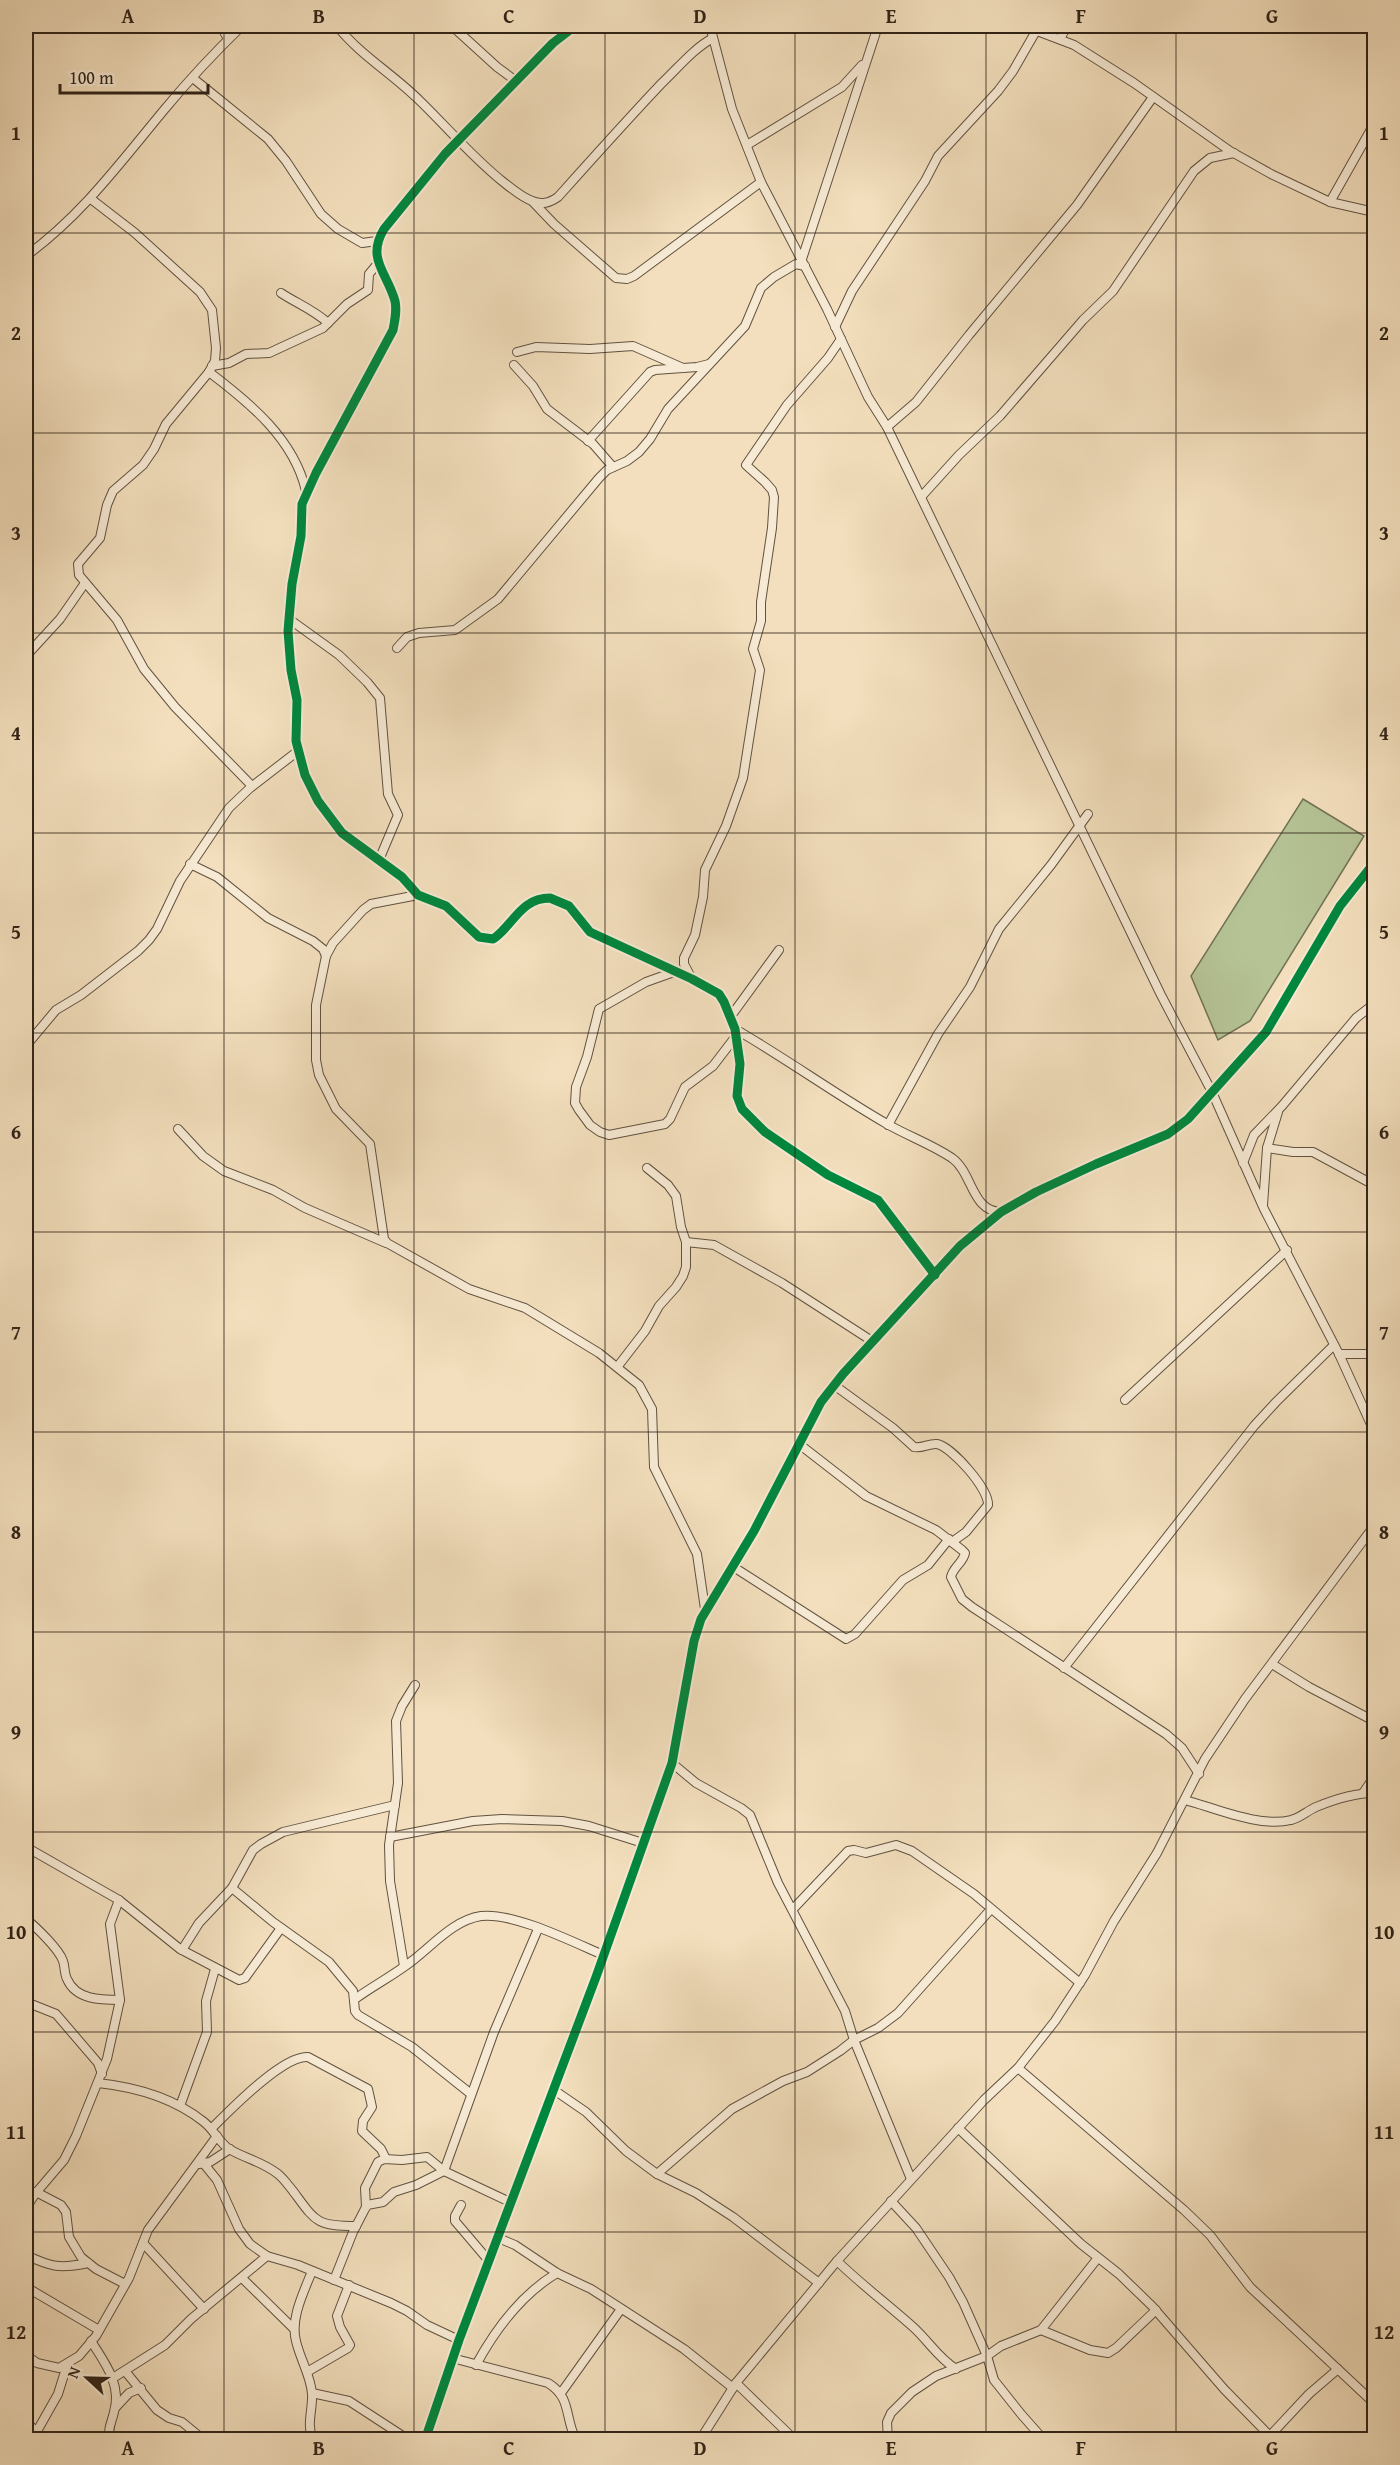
<svg xmlns="http://www.w3.org/2000/svg" width="1400" height="2465" viewBox="0 0 1400 2465" font-family="'Gentium Book Plus',serif">
	<rect width="100%" height="100%" fill="#f3dfbd"/>
	<filter id="stains"><feTurbulence type="fractalNoise" baseFrequency=".00333" numOctaves="4"/><feColorMatrix values="0 0 0 0 .2 0 0 0 0 .09 0 0 0 0 .02 0 0 0 .5 -.17"/></filter>
	<radialGradient id="worn" r=".72"><stop offset=".6" stop-color="#630" stop-opacity="0"/><stop offset="1" stop-color="#630" stop-opacity=".3"/></radialGradient>
	<path fill="#b5c395" stroke="#727356" stroke-width="1.5" d="M 1303,799 L 1364,836 L 1250,1021 L 1218,1040 L 1191,976 Z"/>
	<g fill="none" stroke-linecap="round" stroke-linejoin="round">
		<defs>
			<g id="minor">
				<path d="M 221,26 L 228,39"/>
				<path d="M 337,26 C 360,55 393,74 419,100 C 447,127 471,156 502,181 C 511,188 521,197 532,201 C 542,205 549,203 558,197 C 592,159 626,121 661,84 C 677,69 694,48 713,38"/>
				<path d="M 452,26 L 497,67 L 516,81"/>
				<path d="M 575,26 L 553,43 L 445,154 L 384,229 C 366,259 387,272 395,301 C 397,310 395,320 393,330 L 316,473 L 302,504 L 301,536 L 292,584 L 288,631 L 291,670 L 297,700 L 296,741 L 305,775 L 318,801 L 342,833 L 402,877 L 418,895 L 446,906 L 479,937 L 493,939 C 513,926 520,898 550,898 L 569,906 L 590,932 L 692,979 L 719,994 L 724,1002 L 735,1029 L 740,1064 L 737,1096 L 742,1109 L 765,1132 L 828,1175 L 878,1200 L 935,1275"/>
				<path d="M 710,26 L 732,109 L 761,182 L 827,309 L 868,397 L 887,427 L 1161,995 L 1212,1092 L 1264,1209 L 1339,1354 L 1374,1431"/>
				<path d="M 1024,26 L 1074,45 L 1134,83 L 1230,151 L 1271,174 L 1330,202 L 1374,212"/>
				<path d="M 1060,39 L 1067,26"/>
				<path d="M 194,79 L 268,139 L 286,161 L 321,214 L 338,229 L 362,243 L 377,241"/>
				<path d="M 747,145 L 842,87 L 862,65"/>
				<path d="M 91,199 L 135,233 L 200,292 L 212,310 L 216,348 L 215,361 L 209,372 L 166,424 L 154,449 L 143,465 L 113,491 L 107,505 L 100,538 L 78,564 L 79,575 L 117,620 L 144,669 L 175,707 L 252,786"/>
				<path d="M 532,201 L 554,224 L 616,278 L 627,279 L 634,276 L 761,182"/>
				<path d="M 1330,202 L 1374,124"/>
				<path d="M 26,256 C 82,215 120,163 164,110 C 188,81 215,52 242,26"/>
				<path d="M 802,259 L 878,26"/>
				<path d="M 281,293 C 296,303 314,310 328,323"/>
				<path d="M 835,327 L 852,291 L 925,181 L 938,156 L 998,91 L 1013,71 L 1036,31"/>
				<path d="M 517,352 L 536,347 L 590,349 L 633,346 L 683,368"/>
				<path d="M 514,365 L 533,386 L 547,409 L 593,444 L 613,467"/>
				<path d="M 212,366 L 229,363 L 246,354 L 269,353 L 323,328 L 347,304 L 368,290 L 369,274 L 379,262"/>
				<path d="M 209,372 C 250,403 294,439 306,491"/>
				<path d="M 887,427 L 916,402 L 969,335 L 1077,205 L 1153,97"/>
				<path d="M 588,441 L 650,372 L 655,370 L 697,367 L 709,364"/>
				<path d="M 921,497 L 959,455 L 1000,416 L 1083,320 L 1113,291 L 1194,171 L 1210,158 L 1234,153"/>
				<path d="M 289,619 L 339,655 L 367,682 L 380,698 L 388,794 L 398,815 L 379,860"/>
				<path d="M 397,648 L 407,637 L 419,633 L 455,630 L 498,599 L 599,478 L 607,470 L 627,461 L 639,452 L 650,439 L 668,409 L 745,326 L 761,288 L 774,277 L 796,264 L 805,266"/>
				<path d="M 26,656 L 60,619 L 85,583"/>
				<path d="M 190,864 L 217,877 L 268,918 L 313,941 L 323,949 L 326,956"/>
				<path d="M 418,895 L 371,904 L 363,910 L 333,943 L 326,956 L 316,1005 L 316,1060 L 319,1075 L 336,1109 L 370,1144 L 384,1239 L 387,1243 L 469,1289 L 525,1308 L 599,1353 L 639,1385 L 652,1409 L 654,1467 L 697,1554 L 705,1609"/>
				<path d="M 674,972 L 646,982 L 599,1009 L 587,1057 L 576,1087 L 575,1103 L 579,1110 L 590,1125 L 600,1132 L 609,1135 L 665,1124 L 670,1119 L 685,1087 L 713,1066 L 736,1036"/>
				<path d="M 692,979 L 684,964 L 684,958 L 695,935 L 703,897 L 705,870 L 726,826 L 743,778 L 760,670 L 753,649 L 761,621 L 761,602 L 772,528 L 774,497 L 772,490 L 765,482 L 746,465 L 787,405 L 828,358 L 841,339"/>
				<path d="M 731,1016 L 779,950"/>
				<path d="M 735,1029 C 787,1059 835,1094 887,1124 C 908,1136 931,1144 952,1158 C 973,1173 971,1211 1001,1212"/>
				<path d="M 30,1041 L 56,1010 L 81,995 L 138,951 L 149,940 L 157,929 L 180,881 L 229,808 L 250,788 L 298,751"/>
				<path d="M 888,1125 L 938,1034 L 970,987 L 999,929 L 1051,865 L 1088,814"/>
				<path d="M 178,1129 L 203,1156 L 224,1171 L 273,1190 L 305,1208 L 386,1243"/>
				<path d="M 1267,1148 L 1293,1152 L 1313,1152 L 1374,1185"/>
				<path d="M 1243,1163 L 1254,1135 L 1282,1106 L 1356,1018 L 1374,1004"/>
				<path d="M 1263,1205 L 1267,1148 L 1278,1112"/>
				<path d="M 686,1242 L 714,1245 L 782,1283 L 872,1341"/>
				<path d="M 1339,1354 L 1374,1354"/>
				<path d="M 618,1366 L 645,1331 L 659,1306 L 676,1287 L 683,1276 L 686,1267 L 686,1242 L 681,1227 L 676,1196 L 668,1185 L 647,1168"/>
				<path d="M 834,1385 L 893,1428 L 914,1447 C 922,1449 929,1443 937,1444 C 952,1447 989,1489 988,1505 L 966,1532 L 952,1542"/>
				<path d="M 1125,1400 L 1287,1250"/>
				<path d="M 799,1444 L 866,1496 L 936,1530 L 962,1550 L 965,1553 C 963,1563 953,1567 951,1577 L 962,1599 L 972,1607 L 1166,1734 L 1182,1748 L 1199,1774"/>
				<path d="M 732,1566 L 846,1639 L 855,1634 L 903,1580 L 928,1565 L 949,1539"/>
				<path d="M 1272,1664 L 1309,1687 L 1374,1721"/>
				<path d="M 1064,1668 L 1254,1426 L 1276,1402 L 1334,1345"/>
				<path d="M 672,1763 L 696,1783 L 741,1808 L 750,1815 L 778,1883 L 845,2011 L 854,2040 L 911,2179"/>
				<path d="M 1363,1793 L 1374,1777"/>
				<path d="M 1185,1800 C 1215,1808 1260,1828 1291,1820 C 1300,1818 1307,1811 1316,1807 C 1333,1800 1356,1793 1374,1793"/>
				<path d="M 390,1837 L 473,1821 L 502,1819 L 562,1821 L 589,1826 L 643,1843"/>
				<path d="M 26,1847 L 119,1900 L 180,1949 L 239,1980 L 245,1978 L 281,1928"/>
				<path d="M 232,1888 L 273,1922 L 329,1962 L 353,1991 L 355,2011 L 358,2015 L 412,2047 L 471,2094"/>
				<path d="M 793,1909 L 848,1851 L 854,1850 L 866,1853 L 896,1845 L 912,1851 L 974,1894 L 1080,1983"/>
				<path d="M 26,1919 C 36,1927 59,1949 63,1961 C 65,1966 64,1973 67,1979 C 76,2000 101,2000 120,2000"/>
				<path d="M 182,1950 L 199,1923 L 232,1888 L 253,1850 L 261,1844 L 283,1832 L 395,1805"/>
				<path d="M 404,1966 L 390,1881 L 389,1845 L 398,1783 L 396,1721 L 402,1706 L 415,1685"/>
				<path d="M 355,1999 C 373,1986 394,1975 412,1961 C 433,1945 454,1920 481,1916 C 513,1912 573,1942 603,1955"/>
				<path d="M 26,2002 L 56,2014 L 98,2063 L 102,2074"/>
				<path d="M 1018,2068 L 1184,2210 L 1210,2235 L 1250,2287 L 1374,2403"/>
				<path d="M 98,2083 C 135,2087 174,2098 204,2122 C 214,2130 219,2142 229,2149 C 246,2159 261,2161 278,2174 C 284,2179 288,2185 293,2191 C 316,2222 316,2226 356,2226"/>
				<path d="M 554,2090 L 586,2112 L 626,2151 L 657,2174 L 696,2193 L 733,2217 L 819,2283"/>
				<path d="M 180,2106 L 207,2032 L 206,2001 L 215,1969"/>
				<path d="M 212,2128 C 230,2110 283,2055 308,2057 L 368,2089 L 372,2107 L 363,2121 L 362,2131 L 381,2149 L 386,2159"/>
				<path d="M 958,2128 L 1081,2244 L 1119,2274 L 1152,2306 L 1224,2389 L 1269,2435"/>
				<path d="M 199,2164 L 210,2162 L 230,2149"/>
				<path d="M 204,2164 L 217,2180 L 239,2229 L 250,2244 L 267,2256 L 298,2265 L 391,2303 L 407,2311 L 427,2325 L 459,2340"/>
				<path d="M 657,2174 L 732,2109 L 783,2081 L 807,2072 L 840,2051 L 854,2040 L 878,2028 L 898,2013 L 991,1909"/>
				<path d="M 36,2192 L 61,2205 L 66,2212 L 69,2237 L 81,2257 L 96,2269 L 125,2284"/>
				<path d="M 891,2201 L 916,2228 L 949,2277 L 963,2302 L 987,2356 L 994,2380 L 1021,2414 L 1044,2440"/>
				<path d="M 461,2205 L 455,2216 L 455,2221 L 489,2261"/>
				<path d="M 366,2207 L 365,2188 L 378,2162 L 384,2159 L 402,2160 L 427,2157 L 444,2171 L 512,2203"/>
				<path d="M 26,2208 L 35,2194 L 64,2160 L 76,2136 L 107,2059 L 120,2000 L 110,1924 L 119,1900"/>
				<path d="M 498,2238 L 515,2245 L 557,2273 L 591,2289 L 684,2349 L 733,2388"/>
				<path d="M 143,2243 L 204,2309"/>
				<path d="M 26,2255 C 51,2267 60,2269 88,2263"/>
				<path d="M 837,2261 C 861,2284 887,2304 912,2326 C 928,2340 938,2358 956,2369"/>
				<path d="M 312,2271 C 304,2292 290,2318 296,2341 C 300,2359 311,2376 312,2394 C 313,2409 306,2425 313,2440"/>
				<path d="M 242,2278 L 294,2329"/>
				<path d="M 334,2280 L 353,2232 L 367,2205 L 383,2202 L 394,2192 L 416,2185 L 444,2171 L 494,2032 L 538,1929"/>
				<path d="M 26,2287 L 99,2330"/>
				<path d="M 1041,2330 L 1090,2350 L 1108,2353 L 1116,2348 L 1156,2310"/>
				<path d="M 91,2341 C 105,2363 122,2385 114,2412 C 112,2422 107,2429 110,2440"/>
				<path d="M 26,2355 L 37,2363 L 59,2368 L 79,2356 L 96,2336 L 129,2278 L 148,2230 L 217,2136"/>
				<path d="M 452,2358 L 548,2383 C 572,2398 564,2416 576,2440"/>
				<path d="M 476,2365 C 495,2330 522,2294 557,2273"/>
				<path d="M 125,2371 L 157,2410 L 169,2418 L 182,2422 L 204,2440"/>
				<path d="M 307,2372 L 348,2348 L 350,2345 L 340,2327 L 337,2316 L 349,2285"/>
				<path d="M 113,2378 L 165,2345 L 191,2319 L 267,2256"/>
				<path d="M 736,2383 L 795,2440"/>
				<path d="M 312,2393 L 349,2401 L 409,2440"/>
				<path d="M 561,2393 L 621,2309"/>
				<path d="M 115,2408 L 129,2393 L 141,2388"/>
				<path d="M 26,2421 L 37,2433"/>
				<path d="M 32,2440 L 58,2394 L 67,2365"/>
				<path d="M 425,2440 L 459,2340 L 596,1977 L 672,1763 L 694,1641 L 701,1619 L 754,1531 L 821,1402 L 843,1374 L 960,1246 L 1001,1212 L 1036,1192 L 1096,1164 L 1168,1134 L 1188,1119 L 1266,1032 L 1340,906 L 1374,863"/>
				<path d="M 700,2440 L 736,2383 L 837,2261 L 984,2100 L 1018,2068 L 1055,2021 L 1085,1975 L 1114,1921 L 1157,1853 L 1205,1759 L 1245,1699 L 1374,1526"/>
				<path d="M 888,2440 L 887,2422 L 891,2413 L 912,2392 L 936,2376 L 987,2356 L 1001,2346 L 1041,2330 L 1097,2259"/>
				<path d="M 1266,2440 L 1309,2394 L 1338,2369"/>
			</g>
		</defs>
		<use href="#minor" stroke="#615240" stroke-width="10"/>
		<use href="#minor" stroke="#f7ead4" stroke-width="8"/>
		<defs>
			<g id="cycleway">
				<path d="M 575,26 L 553,43 L 445,154 L 384,229 C 366,259 387,272 395,301 C 397,310 395,320 393,330 L 316,473 L 302,504 L 301,536 L 292,584 L 288,631 L 291,670 L 297,700 L 296,741 L 305,775 L 318,801 L 342,833 L 402,877 L 418,895 L 446,906 L 479,937 L 493,939 C 513,926 520,898 550,898 L 569,906 L 590,932 L 692,979 L 719,994 L 724,1002 L 735,1029 L 740,1064 L 737,1096 L 742,1109 L 765,1132 L 828,1175 L 878,1200 L 935,1275"/>
				<path d="M 425,2440 L 459,2340 L 596,1977 L 672,1763 L 694,1641 L 701,1619 L 754,1531 L 821,1402 L 843,1374 L 960,1246 L 1001,1212 L 1036,1192 L 1096,1164 L 1168,1134 L 1188,1119 L 1266,1032 L 1340,906 L 1374,863"/>
			</g>
		</defs>
		<use href="#cycleway" stroke="#f7ead4" stroke-width="13"/>
		<use href="#cycleway" stroke="#00873e" stroke-width="9"/>
	</g>
	<path fill="none" stroke="#302317" stroke-width="1.5" stroke-opacity="0.55" d="M 224,26 L 224,2440M 414,26 L 414,2440M 605,26 L 605,2440M 795,26 L 795,2440M 986,26 L 986,2440M 1176,26 L 1176,2440M 26,233 L 1374,233M 26,433 L 1374,433M 26,633 L 1374,633M 26,833 L 1374,833M 26,1033 L 1374,1033M 26,1232 L 1374,1232M 26,1432 L 1374,1432M 26,1632 L 1374,1632M 26,1832 L 1374,1832M 26,2032 L 1374,2032M 26,2232 L 1374,2232"/>
	<rect width="1400" height="2465" fill="none" stroke="#f3dfbd" stroke-width="66"/>
	<g transform="translate(87 2378) rotate(292)" stroke="#f7ead4" stroke-width="4.5" paint-order="stroke">
	<path d="M0-4.5L10 22L0 15L-10 22Z" fill="#302317"/>
	<text y="-9" font-size="16" font-weight="bold" text-anchor="middle" fill="#302317">N</text>
	</g>
	<path d="M60 84v9h148v-9" fill="none" stroke="#302317" stroke-width="3"/>
	<text x="69" y="84" font-size="18" fill="#302317" stroke="#f7ead4" stroke-width="4.5" paint-order="stroke">100 m</text>
	<rect x="33" y="33" width="1334" height="2399" fill="none" stroke="#302317" stroke-width="2"/>
	<g font-size="20" text-anchor="middle" font-weight="bold" fill="#302317">
		<text x="128" y="23">A</text>
		<text x="319" y="23">B</text>
		<text x="509" y="23">C</text>
		<text x="700" y="23">D</text>
		<text x="891" y="23">E</text>
		<text x="1081" y="23">F</text>
		<text x="1272" y="23">G</text>
		<text x="16" y="140">1</text>
		<text x="1384" y="140">1</text>
		<text x="16" y="340">2</text>
		<text x="1384" y="340">2</text>
		<text x="16" y="540">3</text>
		<text x="1384" y="540">3</text>
		<text x="16" y="740">4</text>
		<text x="1384" y="740">4</text>
		<text x="16" y="939">5</text>
		<text x="1384" y="939">5</text>
		<text x="16" y="1139">6</text>
		<text x="1384" y="1139">6</text>
		<text x="16" y="1339">7</text>
		<text x="1384" y="1339">7</text>
		<text x="16" y="1539">8</text>
		<text x="1384" y="1539">8</text>
		<text x="16" y="1739">9</text>
		<text x="1384" y="1739">9</text>
		<text x="16" y="1939">10</text>
		<text x="1384" y="1939">10</text>
		<text x="16" y="2139">11</text>
		<text x="1384" y="2139">11</text>
		<text x="16" y="2339">12</text>
		<text x="1384" y="2339">12</text>
		<text x="128" y="2455">A</text>
		<text x="319" y="2455">B</text>
		<text x="509" y="2455">C</text>
		<text x="700" y="2455">D</text>
		<text x="891" y="2455">E</text>
		<text x="1081" y="2455">F</text>
		<text x="1272" y="2455">G</text>
	</g>
	<rect width="100%" height="100%" filter="url(#stains)"/>
	<rect width="100%" height="100%" fill="url(#worn)"/>
</svg>
